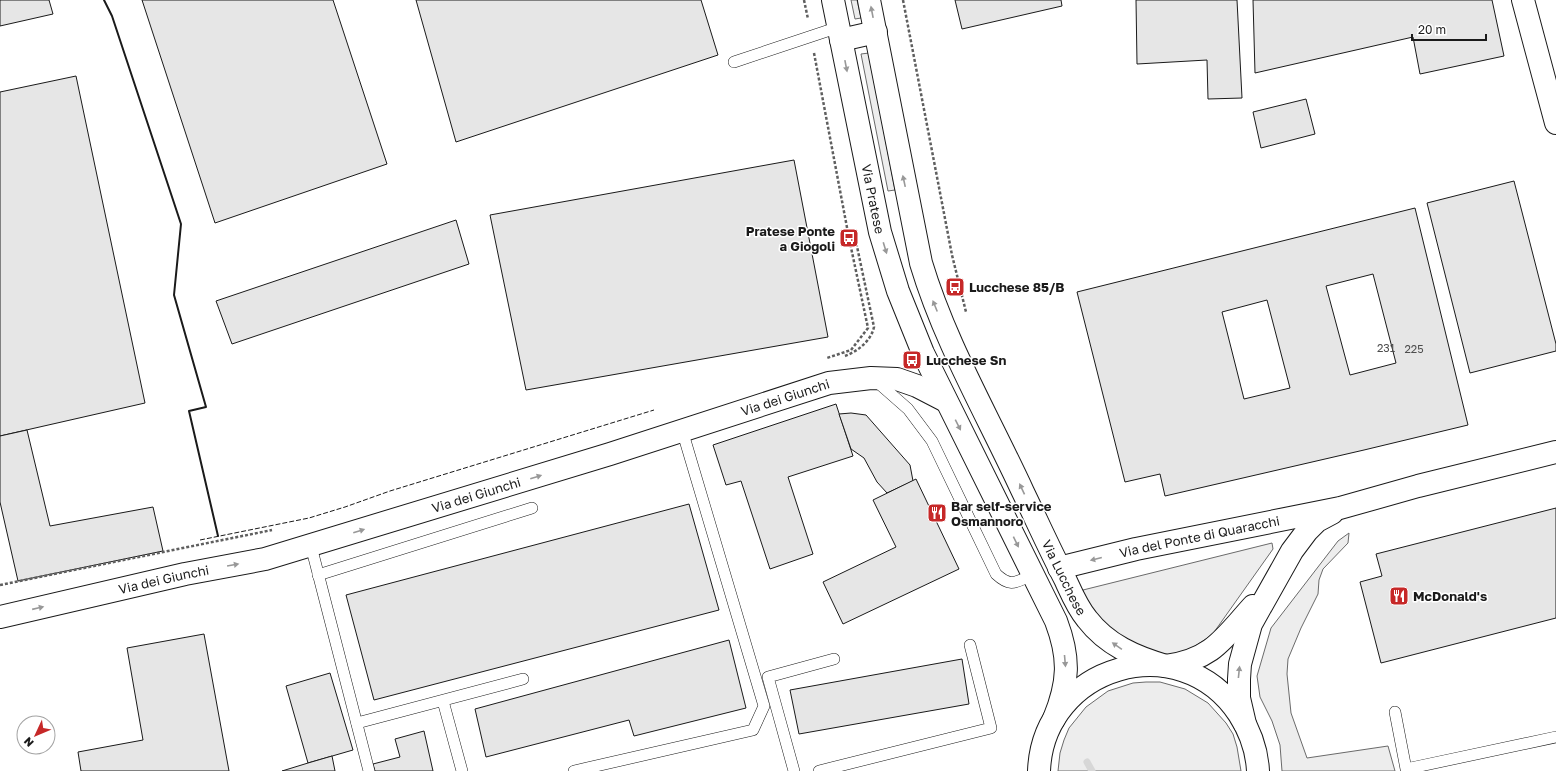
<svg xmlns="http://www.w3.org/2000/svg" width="1556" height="771" viewBox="0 0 1556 771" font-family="'Golos Text',sans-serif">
	<rect width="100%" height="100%" fill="#fff"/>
	<g fill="#ededed" stroke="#6a6a6a">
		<path d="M 851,0 L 857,0 L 861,18 L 855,19 Z"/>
		<path d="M 869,53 L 895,190 L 888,191 L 861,54 Z"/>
		<path d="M 1349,533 L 1348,543 L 1323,569 L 1319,580 L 1318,594 L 1301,628 L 1288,659 L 1287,674 L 1291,713 L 1307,758 L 1388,746 L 1395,771 L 1282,771 L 1280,745 L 1272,721 L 1260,697 L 1257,676 L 1271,628 L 1338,541 Z"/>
		<path d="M 1272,543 L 1273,549 L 1212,635 L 1186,652 L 1172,655 L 1155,653 L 1118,639 L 1085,602 L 1083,590 Z"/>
		<path d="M 1146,682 L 1160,682 L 1185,689 L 1208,703 L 1226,723 L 1233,734 L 1237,747 L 1241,771 L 1058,771 L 1060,753 L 1064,740 L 1069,728 L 1086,707 L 1108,691 L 1133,683 Z"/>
	</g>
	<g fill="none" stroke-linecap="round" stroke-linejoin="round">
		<path stroke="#d7d7d7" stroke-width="7" d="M 1087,762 L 1092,771"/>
	</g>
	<g fill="#e6e6e6" stroke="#1a1a1a" fill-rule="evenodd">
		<path d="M 0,0 L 49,0 L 53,14 L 0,26 Z"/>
		<path d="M 142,0 L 333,0 L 387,164 L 215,223 Z"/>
		<path d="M 416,0 L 701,0 L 718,55 L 456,142 Z"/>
		<path d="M 955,0 L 1061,0 L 1062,6 L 962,29 Z"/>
		<path d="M 1136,0 L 1237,0 L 1242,98 L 1208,99 L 1207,60 L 1137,64 Z"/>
		<path d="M 1253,0 L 1492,0 L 1504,56 L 1420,74 L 1413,37 L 1255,73 Z"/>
		<path d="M 76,76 L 145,403 L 0,436 L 0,92 Z"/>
		<path d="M 1306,99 L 1315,134 L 1261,148 L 1253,112 Z"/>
		<path d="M 794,160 L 828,337 L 526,390 L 490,215 Z"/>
		<path d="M 1514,181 L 1556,344 L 1556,351 L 1470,373 L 1427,203 Z"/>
		<path d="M 1415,208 L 1468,425 L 1364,450 L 1165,496 L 1160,474 L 1125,482 L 1077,292 ZM 1373,274 L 1396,363 L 1350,375 L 1326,286 ZM 1267,300 L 1290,388 L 1244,399 L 1222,312 Z"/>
		<path d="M 456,220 L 469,264 L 232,344 L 216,301 Z"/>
		<path d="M 836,404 L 853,456 L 788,477 L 813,554 L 770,569 L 741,481 L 726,485 L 713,445 Z"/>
		<path d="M 851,413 L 866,415 L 910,465 L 913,481 L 887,493 L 877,482 L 864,458 L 851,449 L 839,414 Z"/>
		<path d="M 27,430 L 50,526 L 153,507 L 163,551 L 18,581 L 0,502 L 0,436 Z"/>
		<path d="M 916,479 L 959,569 L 843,624 L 823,582 L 896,547 L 873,500 Z"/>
		<path d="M 689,504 L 719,610 L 374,700 L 346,595 Z"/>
		<path d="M 1556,508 L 1556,618 L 1381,663 L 1360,582 L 1382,576 L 1376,554 Z"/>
		<path d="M 204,634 L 229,771 L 81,771 L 78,752 L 143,740 L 127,648 Z"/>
		<path d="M 729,640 L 746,708 L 634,736 L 629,720 L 486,757 L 475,709 Z"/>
		<path d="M 962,659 L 969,704 L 799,734 L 790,690 Z"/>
		<path d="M 330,673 L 353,750 L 308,763 L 286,686 Z"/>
		<path d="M 424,731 L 433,771 L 375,771 L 373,764 L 400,757 L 395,739 Z"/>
		<path d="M 332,756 L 335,771 L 282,771 L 308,763 Z"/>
	</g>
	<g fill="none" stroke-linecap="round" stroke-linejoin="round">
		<defs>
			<g id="service">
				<path d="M 734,62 L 839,27"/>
				<path d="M 875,380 L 908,409 L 932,441 L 996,574 C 1011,588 1016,582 1032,575"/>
				<path d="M 311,546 L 369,771"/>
				<path d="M 318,575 L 532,508"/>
				<path d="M 443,701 L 462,771"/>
				<path d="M 1395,712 L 1406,769 L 1556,737"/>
				<path d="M 357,723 L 523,679"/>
				<path d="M 574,771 L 753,730 L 764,706 L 682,430"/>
				<path d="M 794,771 L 768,677 L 834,659"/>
				<path d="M 819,771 L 991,728 L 970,645"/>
			</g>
			<g id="minor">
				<path d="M 1523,0 L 1556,123"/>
				<path d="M 841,40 L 876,32"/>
				<path id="s1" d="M 1059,568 L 1136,549 L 1340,508 L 1418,486 L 1556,452"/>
				<path id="s2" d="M 0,617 L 185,574 L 265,559 L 610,454 L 829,383 L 871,378 L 897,379 L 917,386 L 946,401"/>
				<path d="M 1166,666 C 1212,660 1224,638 1253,606"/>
				<path d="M 1245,724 L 1239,698 L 1239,679 L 1240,664 L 1251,624 L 1292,551 L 1307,531 L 1317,521 L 1332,513"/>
			</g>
			<g id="secondary">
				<path id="s3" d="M 833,0 L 880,232 L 898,291 L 923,353 L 1056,621 C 1070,658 1069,682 1054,719"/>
				<path id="s4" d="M 869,0 L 921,263 C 945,343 988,416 1023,492 C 1037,521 1050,550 1065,579 C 1071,592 1077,607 1087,619 C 1107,645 1135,657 1166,666"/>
				<path d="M 1039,771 C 1043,666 1180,625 1239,714 C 1250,731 1257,751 1258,771"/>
			</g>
		</defs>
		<use href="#service" stroke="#1a1a1a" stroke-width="12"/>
		<use href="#minor" stroke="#1a1a1a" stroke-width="24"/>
		<use href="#secondary" stroke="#1a1a1a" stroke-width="24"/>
		<g stroke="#5f5f5f" stroke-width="2.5" stroke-dasharray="3 2" stroke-linecap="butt">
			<path d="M 804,0 L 808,19"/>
			<path d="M 903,0 L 952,255 L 966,312"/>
			<path d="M 814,53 L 849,238 L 868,328 L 851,350 L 827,358"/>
			<path d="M 845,356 C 858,351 871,341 874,327 L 855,237"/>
			<path d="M 0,585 L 272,530"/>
		</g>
		<use href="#service" stroke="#fff" stroke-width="11"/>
		<use href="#minor" stroke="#fff" stroke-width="22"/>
		<use href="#secondary" stroke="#fff" stroke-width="22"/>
		<path stroke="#1a1a1a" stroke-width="1" stroke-dasharray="5 2" stroke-linecap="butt" d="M 200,540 L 309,518 L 345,507 L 390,491 L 654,410"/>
		<path stroke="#1a1a1a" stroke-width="2" d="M 104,0 L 112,16 L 181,224 L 174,295 L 206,407 L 189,411 L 218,536"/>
	</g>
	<defs><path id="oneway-solid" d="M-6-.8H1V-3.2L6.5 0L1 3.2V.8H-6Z"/></defs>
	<g fill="#989898">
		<use href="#oneway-solid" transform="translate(872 12) rotate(-101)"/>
		<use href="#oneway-solid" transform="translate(846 66) rotate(79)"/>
		<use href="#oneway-solid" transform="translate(904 181) rotate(-102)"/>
		<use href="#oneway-solid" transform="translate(885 248) rotate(73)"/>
		<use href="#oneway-solid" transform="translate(935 306) rotate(-112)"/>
		<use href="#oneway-solid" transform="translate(958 425) rotate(63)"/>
		<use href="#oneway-solid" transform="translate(536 477) rotate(-17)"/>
		<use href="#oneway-solid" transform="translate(1022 489) rotate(-115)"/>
		<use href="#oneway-solid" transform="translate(359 531) rotate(-17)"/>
		<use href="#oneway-solid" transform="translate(1016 542) rotate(64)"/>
		<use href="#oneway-solid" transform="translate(1096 559) rotate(166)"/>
		<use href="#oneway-solid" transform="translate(233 565) rotate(-10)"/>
		<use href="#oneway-solid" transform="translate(38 608) rotate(-13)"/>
		<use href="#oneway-solid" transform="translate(1117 646) rotate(-145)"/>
		<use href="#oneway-solid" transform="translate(1065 661) rotate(85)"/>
		<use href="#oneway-solid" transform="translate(1239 672) rotate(-84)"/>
	</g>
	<defs>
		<symbol id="bus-square" viewBox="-11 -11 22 22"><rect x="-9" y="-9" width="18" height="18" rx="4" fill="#c62828" stroke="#fff"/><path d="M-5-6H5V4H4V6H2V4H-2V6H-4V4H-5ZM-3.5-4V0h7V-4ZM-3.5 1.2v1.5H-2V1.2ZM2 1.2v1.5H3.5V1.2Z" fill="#fff"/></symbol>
		<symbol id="restaurant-square" viewBox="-11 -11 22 22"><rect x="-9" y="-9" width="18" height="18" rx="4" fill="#c62828" stroke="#fff"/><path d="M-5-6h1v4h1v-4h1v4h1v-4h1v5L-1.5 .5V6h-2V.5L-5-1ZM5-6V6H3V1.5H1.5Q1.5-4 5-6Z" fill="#fff"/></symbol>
	</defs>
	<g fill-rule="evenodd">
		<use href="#bus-square" x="838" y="227" width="22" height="22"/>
		<use href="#bus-square" x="944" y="276" width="22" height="22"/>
		<use href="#bus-square" x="901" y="349" width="22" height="22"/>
		<use href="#restaurant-square" x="926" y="502" width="22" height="22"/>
		<use href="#restaurant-square" x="1388" y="585" width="22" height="22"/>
	</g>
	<g text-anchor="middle" stroke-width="3" stroke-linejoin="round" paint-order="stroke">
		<g font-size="11" fill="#4d4d4d">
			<text x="1386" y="352">231</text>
			<text x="1414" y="353">225</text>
		</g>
		<g font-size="13" fill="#1a1a1a" stroke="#fff">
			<text dy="5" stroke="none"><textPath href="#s3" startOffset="203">Via Pratese</textPath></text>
			<text dy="5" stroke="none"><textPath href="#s2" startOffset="816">Via dei Giunchi</textPath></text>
			<text dy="5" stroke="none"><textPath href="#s2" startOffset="492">Via dei Giunchi</textPath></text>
			<text dy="5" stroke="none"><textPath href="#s1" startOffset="144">Via del Ponte di Quaracchi</textPath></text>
			<text dy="5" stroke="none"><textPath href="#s4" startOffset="614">Via Lucchese</textPath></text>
			<text dy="5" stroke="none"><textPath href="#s2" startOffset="168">Via dei Giunchi</textPath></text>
		</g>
		<g font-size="13" font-weight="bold" fill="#1a1a1a" stroke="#fff" text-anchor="start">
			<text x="835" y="236" text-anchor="end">Pratese Ponte<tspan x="835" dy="15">a Giogoli</tspan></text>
			<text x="969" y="292">Lucchese 85/B</text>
			<text x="926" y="365">Lucchese Sn</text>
			<text x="951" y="511">Bar self-service<tspan x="951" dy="15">Osmannoro</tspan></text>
			<text x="1413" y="601">McDonald's</text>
		</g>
	</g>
	<g transform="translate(36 735) rotate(226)"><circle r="19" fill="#ffffff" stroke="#a3a3a3"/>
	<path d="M0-3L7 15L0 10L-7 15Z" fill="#c62828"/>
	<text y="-6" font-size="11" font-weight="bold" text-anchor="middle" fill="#1a1a1a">N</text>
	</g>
	<path d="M1412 34v6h74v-6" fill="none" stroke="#1a1a1a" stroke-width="2"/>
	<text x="1418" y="34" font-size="12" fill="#1a1a1a" stroke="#ffffff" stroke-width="3" paint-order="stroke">20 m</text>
</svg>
